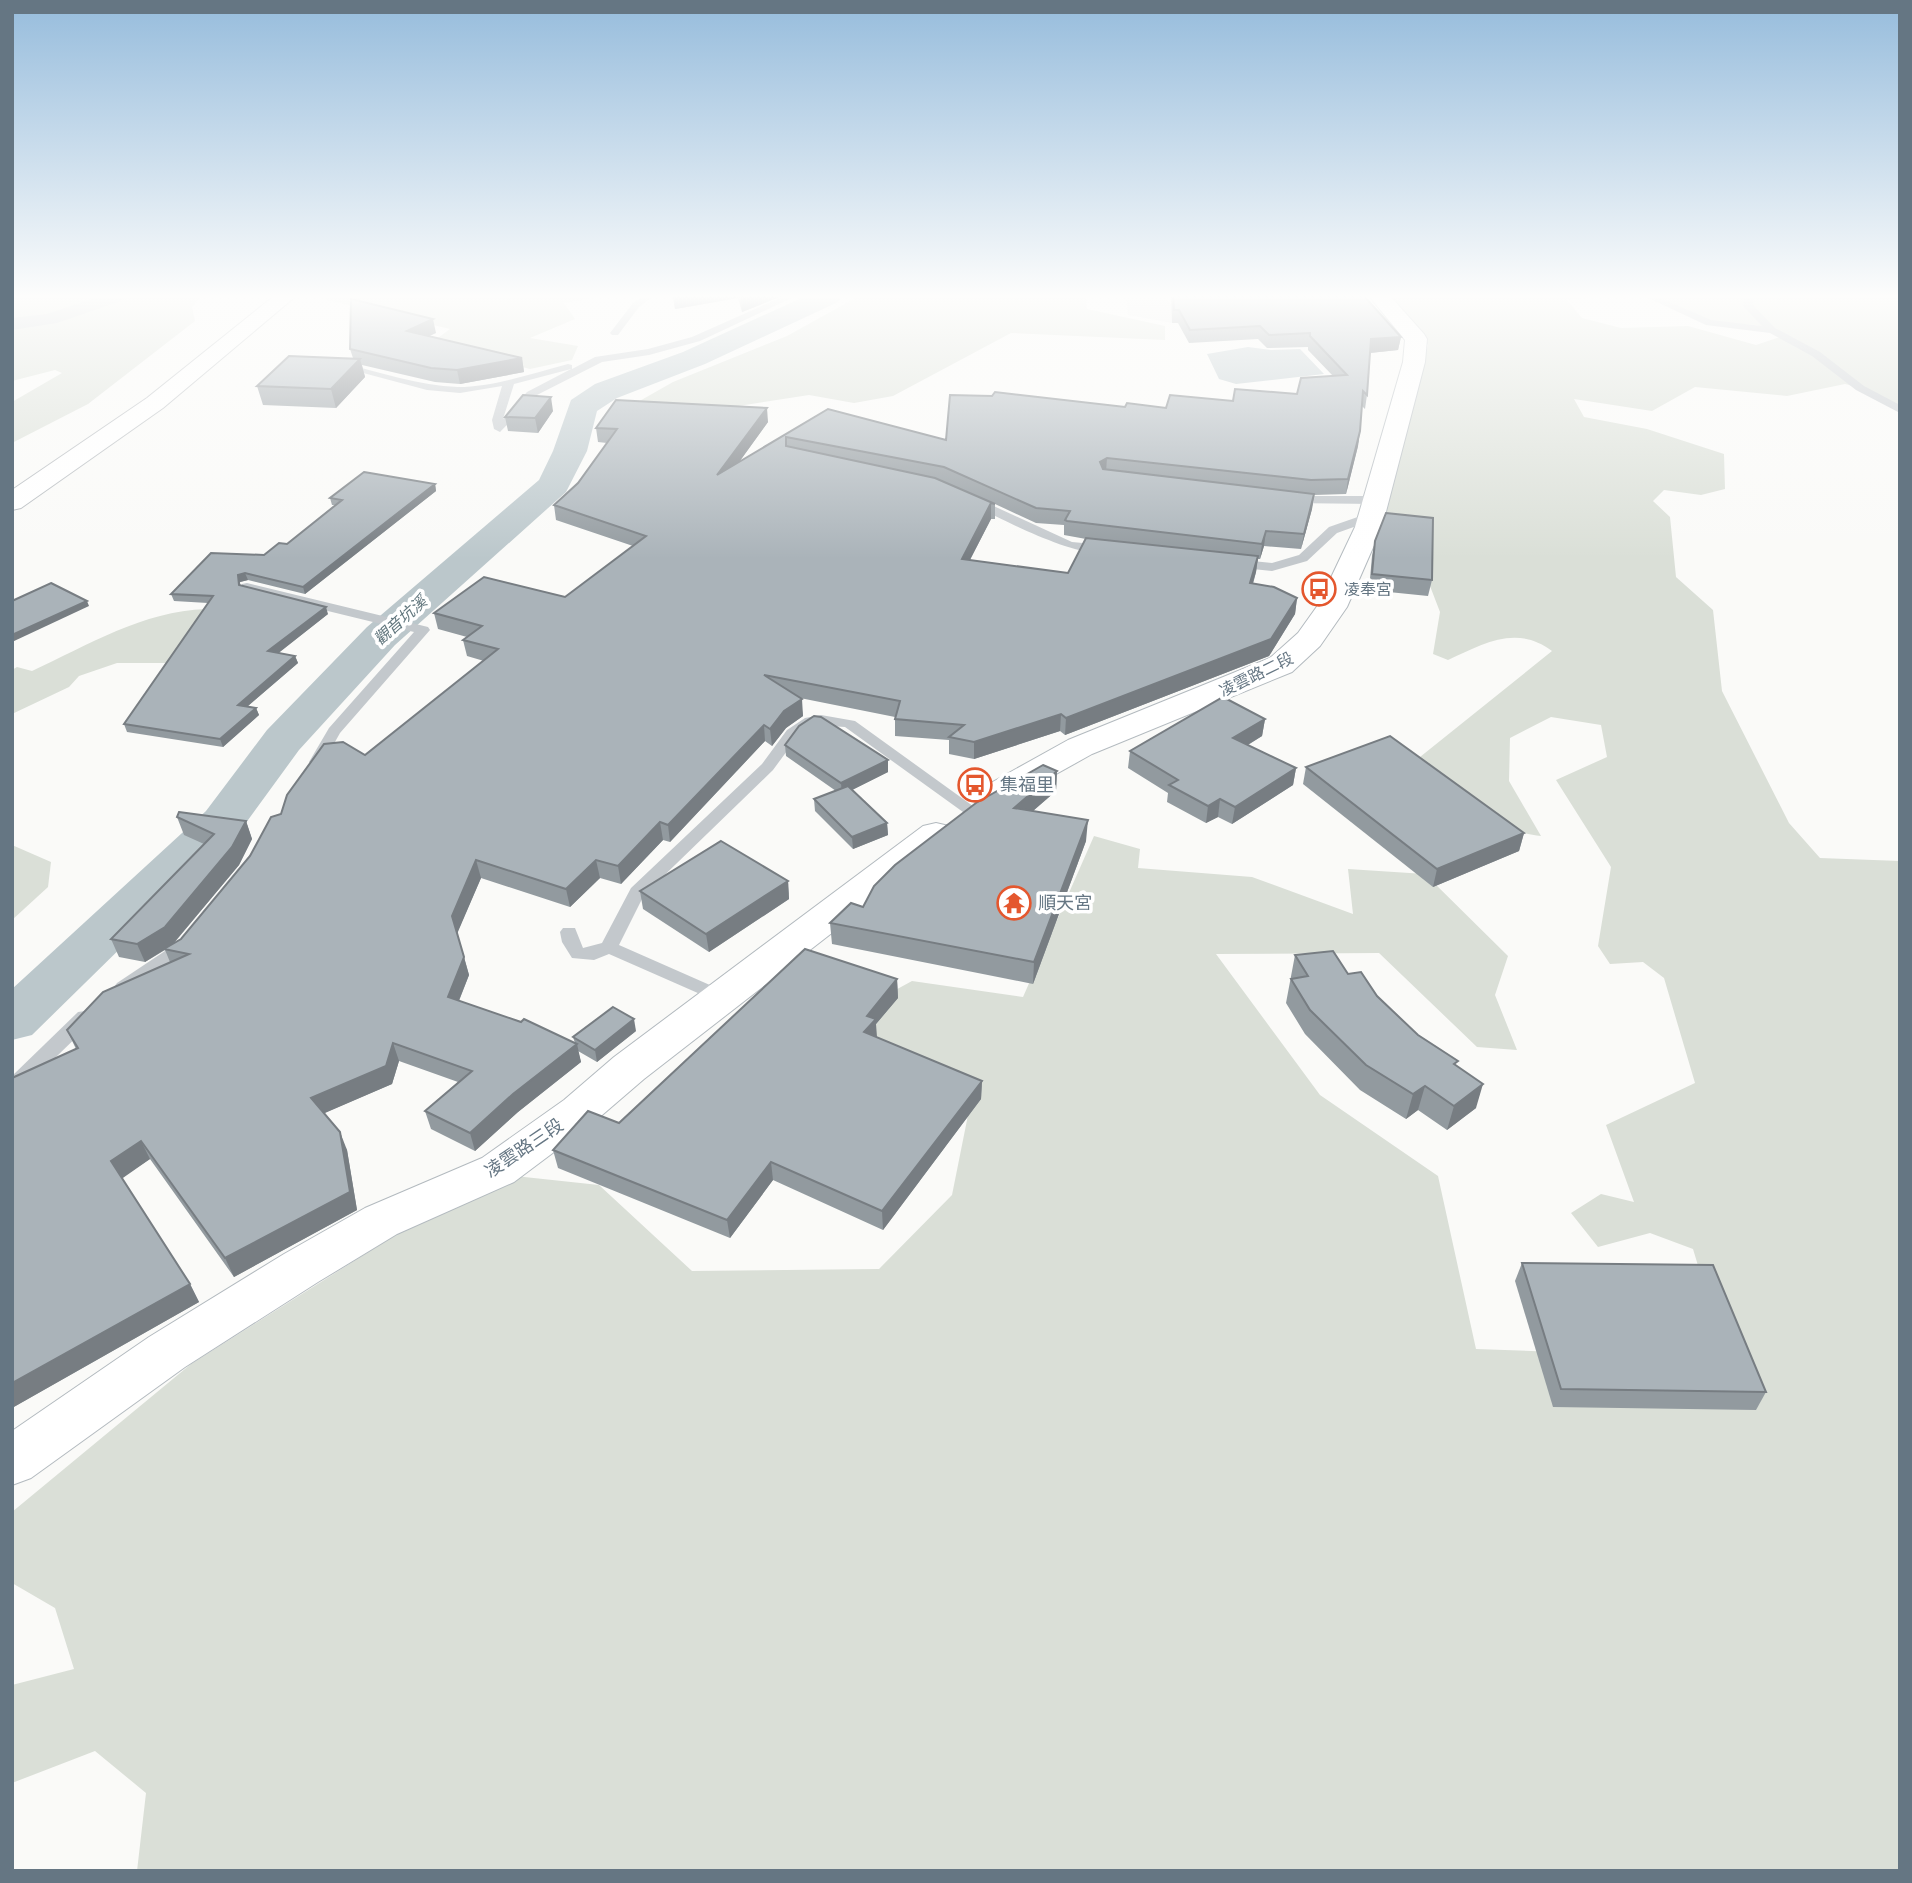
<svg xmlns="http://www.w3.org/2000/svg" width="1912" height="1883" viewBox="0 0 1912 1883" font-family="Inter,'Noto Sans TC',sans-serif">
	<rect width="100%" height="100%" fill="#fafaf8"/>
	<path fill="#e8e9e9" d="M 1095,296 L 1167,296 L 1168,302 L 1171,303 L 1172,323 L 1128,315 L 1126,296 Z"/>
	<g fill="#dadfd7">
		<path d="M 12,296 L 201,296 L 192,307 L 195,321 L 88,404 L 12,443 L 12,402 L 62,373 L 55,370 L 12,381 Z"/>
		<path d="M 330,296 L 586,296 L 589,299 L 564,303 L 575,319 L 530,338 L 578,346 L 572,360 L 530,369 L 431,343 L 450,329 L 323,299 Z"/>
		<path d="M 859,296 L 1086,296 L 1087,309 L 1165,326 L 1165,340 L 1011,333 L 893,396 L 854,403 L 809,395 L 713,410 L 629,407 L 673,382 L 787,336 Z"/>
		<path d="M 1390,296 L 1609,296 L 1567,300 L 1582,318 L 1621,328 L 1688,326 L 1756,345 L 1783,336 L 1756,325 L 1714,323 L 1656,296 L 1900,296 L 1900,413 L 1865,389 L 1845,384 L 1787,396 L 1695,387 L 1652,411 L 1574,399 L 1584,417 L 1647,429 L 1724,454 L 1725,489 L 1701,495 L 1664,490 L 1653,501 L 1670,517 L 1676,577 L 1713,610 L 1722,691 L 1789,823 L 1820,858 L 1900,861 L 1900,1871 L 137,1871 L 146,1793 L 95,1751 L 12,1783 L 12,1685 L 74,1669 L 55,1608 L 12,1583 L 12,1512 L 191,1364 L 446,1203 L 515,1176 L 599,1185 L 692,1271 L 879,1269 L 952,1195 L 969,1110 L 868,1060 L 868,1005 L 912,981 L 1023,997 L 1094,836 L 1140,849 L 1138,868 L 1252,877 L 1353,914 L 1348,869 L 1425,874 L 1508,956 L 1495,995 L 1517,1050 L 1477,1047 L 1379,953 L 1216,954 L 1320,1095 L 1438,1176 L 1476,1349 L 1726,1358 L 1693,1249 L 1650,1233 L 1598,1247 L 1571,1213 L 1601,1194 L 1634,1202 L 1606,1125 L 1695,1083 L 1664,978 L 1643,962 L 1610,964 L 1598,946 L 1611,867 L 1556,780 L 1607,757 L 1601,725 L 1551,717 L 1510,738 L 1509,781 L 1541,836 C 1492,832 1453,789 1420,757 L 1552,651 C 1516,624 1483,644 1448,660 L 1433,654 L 1440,612 L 1415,547 L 1385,513 L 1428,345 Z"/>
		<path d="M 206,609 L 167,663 L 117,663 L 79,676 L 69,687 L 12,714 L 12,670 L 17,667 L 32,671 C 88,645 143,611 206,609 Z"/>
		<path d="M 12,845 L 51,862 L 48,887 L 12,920 Z"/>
	</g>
	<path fill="#bbc7cb" d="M 1248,347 L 1271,350 L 1300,349 L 1324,374 L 1236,384 L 1219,379 L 1207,354 Z"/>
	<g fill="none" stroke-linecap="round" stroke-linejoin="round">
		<path fill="#bbc7cb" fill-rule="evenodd" d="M 806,296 L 842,296 L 838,302 L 705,364 L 617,398 L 597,411 L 587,451 L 566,492 L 395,645 L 299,750 L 240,831 L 32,1035 L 12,1040 L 12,989 L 206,811 L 267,730 L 367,627 L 539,480 L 553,451 L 571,400 L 595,384 L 683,352 Z"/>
		<defs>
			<g id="secondary">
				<path d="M 1369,296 L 1390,296 L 1424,334 L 1427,339 L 1425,362 L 1382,527 L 1347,607 L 1320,646 L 1292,672 L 1092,754 L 1013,798 L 1001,801 L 989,798 L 984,791 L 989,784 L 1068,740 L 1270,658 L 1298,633 L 1318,605 L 1355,527 L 1403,362 L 1405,340 Z"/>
				<path d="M 936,823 L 949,826 L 954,834 L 949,842 L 644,1079 L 594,1122 L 514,1182 L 397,1234 L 318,1282 L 185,1367 L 31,1478 L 12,1485 L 12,1431 L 149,1337 L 284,1254 L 365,1208 L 482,1158 L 564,1100 L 614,1057 L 923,826 Z"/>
			</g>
			<path id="highway" d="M 274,296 L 296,296 L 163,408 L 21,508 L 12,510 L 12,490 L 147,398 Z"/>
		</defs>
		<use href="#secondary" stroke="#b3babf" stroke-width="2"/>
		<use href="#highway" stroke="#b4b9bd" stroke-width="2"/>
		<g fill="#c3c8cc" fill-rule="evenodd">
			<path d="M 643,296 L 654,296 L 639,307 L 618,335 L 612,335 L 610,333 L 633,303 Z"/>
			<path d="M 784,296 L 796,296 L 700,341 L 649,355 L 602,362 L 535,396 L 500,432 L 494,429 L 492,420 L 502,386 L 460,393 L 427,390 L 337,366 L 342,363 C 380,372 419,386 458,387 C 494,387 533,373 568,364 L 572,365 L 572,369 L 595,357 L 648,349 L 692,337 ZM 571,369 L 527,392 L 503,419 L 514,384 Z"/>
			<path d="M 1644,296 L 1656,296 L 1711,320 L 1762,326 L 1743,306 L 1744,296 L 1752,296 L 1753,305 L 1775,328 L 1820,352 L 1864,386 L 1900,405 L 1900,413 L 1856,390 L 1812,356 L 1770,333 L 1706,325 Z"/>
			<path d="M 1292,496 L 1376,496 L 1382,500 L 1376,504 L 1288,503 L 1286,500 Z"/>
			<path d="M 974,497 L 1072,542 L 1104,545 L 1110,549 C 1088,566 995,515 970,504 L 968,501 Z"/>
			<path d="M 1372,512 L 1378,516 L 1376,519 L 1337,533 L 1307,561 L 1272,571 L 1233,567 L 1227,563 L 1233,559 L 1272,563 L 1299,555 L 1329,527 Z"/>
			<path d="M 247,583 L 428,627 L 430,630 L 340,733 L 322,765 L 317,767 L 309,762 L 329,728 L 414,632 L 242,590 L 242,584 Z"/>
			<path d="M 821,715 L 855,721 L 977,809 L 969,814 L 963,812 L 845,727 L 814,725 L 798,736 L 773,770 L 644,895 L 619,945 L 728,993 L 731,997 L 728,1001 L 716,1001 L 609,954 L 594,960 L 572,958 L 562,942 L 560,932 L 563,928 L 575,928 L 583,948 L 602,943 L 631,888 L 762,764 L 787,730 L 805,718 Z"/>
			<path d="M 186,937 L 195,943 C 185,958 133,996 117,991 L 114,987 L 117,983 Z"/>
			<path d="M 85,1011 L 94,1017 L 92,1022 L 19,1093 L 12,1095 L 12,1076 L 78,1012 Z"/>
		</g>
		<path fill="#c3c8cc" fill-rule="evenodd" d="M 100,296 L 126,296 L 124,300 L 57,323 L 12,330 L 12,318 L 47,314 Z"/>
		<use href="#secondary" fill="#fff" fill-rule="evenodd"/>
		<use href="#highway" fill="#fff" fill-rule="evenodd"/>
	</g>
	<g fill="#929a9f" fill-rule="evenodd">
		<path d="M 673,296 L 782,296 L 742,312 L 738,298 L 675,309 Z"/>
		<path d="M 1171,296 L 1364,296 L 1401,337 L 1398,350 L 1370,353 L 1367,395 L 1365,409 L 1362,406 L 1358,446 L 1346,494 L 1314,495 L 1312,509 L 1301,549 L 1264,546 L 1260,559 L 1258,559 L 1256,572 L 1253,584 L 1297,598 L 1295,614 L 1269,656 L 1065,735 L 1060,731 L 974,759 L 949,754 L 949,740 L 895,736 L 895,717 L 800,698 L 803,716 L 786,728 L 772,746 L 765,741 L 670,842 L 663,840 L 621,884 L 600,878 L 570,907 L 481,878 L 457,933 L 469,975 L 459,1001 L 575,1043 L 573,1037 L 636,1031 L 597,1062 L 578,1051 L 581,1062 L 518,1112 L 475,1151 L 431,1129 L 425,1111 L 458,1082 L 399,1061 L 392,1084 L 324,1113 L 347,1150 L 357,1210 L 234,1277 L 150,1159 L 121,1178 L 190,1284 L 199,1302 L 12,1408 L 76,1049 L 67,1030 L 170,962 L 165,950 L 145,962 L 119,957 L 111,939 L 204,844 L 184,835 L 177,817 L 246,821 L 252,839 L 239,865 L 174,943 L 181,939 L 250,856 L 281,814 L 365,755 L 484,661 L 467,656 L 463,640 L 467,637 L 438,629 L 434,613 L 565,597 L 633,546 L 556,520 L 554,505 L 578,483 L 607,443 L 598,442 L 596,428 L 768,422 L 739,462 L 828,409 L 946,440 L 1125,407 L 1166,408 L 1297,394 L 1333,376 L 1308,350 L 1308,347 L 1267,348 L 1258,339 L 1189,343 L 1178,323 L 1172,323 ZM 995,504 L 1036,523 L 1064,525 L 1064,535 L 1086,539 L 1068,573 L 970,560 L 991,519 L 995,519 Z"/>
		<path d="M 436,333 L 429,336 L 522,358 L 524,372 L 460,384 L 435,382 L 362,365 L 365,377 L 336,408 L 263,405 L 257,386 L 353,358 L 350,349 Z"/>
		<path d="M 553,411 L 538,433 L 508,431 L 505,417 Z"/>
		<path d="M 435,484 L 436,491 L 305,594 L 248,580 L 240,582 L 240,586 L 328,614 L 278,653 L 295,656 L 298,663 L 248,706 L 256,708 L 259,715 L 223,747 L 127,732 L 124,724 L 208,603 L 174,601 L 171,594 L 264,555 L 287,544 L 335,505 L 332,505 L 330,498 Z"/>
		<path d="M 1375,541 L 1432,580 L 1428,596 L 1369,590 L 1372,556 Z"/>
		<path d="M 1265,719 L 1262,736 L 1248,745 L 1296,768 L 1293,785 L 1232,824 L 1218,817 L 1206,823 L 1167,802 L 1168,793 L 1128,768 L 1130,751 Z"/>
		<path d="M 785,745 L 888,760 L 888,772 L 852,790 L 887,823 L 888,835 L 853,849 L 815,811 L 814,799 L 836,791 L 786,756 Z"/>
		<path d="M 1306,767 L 1524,833 L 1519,851 L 1433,887 L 1303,784 Z"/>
		<path d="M 1057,771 L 1056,791 L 1033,811 L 1086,841 L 1033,984 L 832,944 L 830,923 L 863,907 Z"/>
		<path d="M 788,881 L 789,899 L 709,952 L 643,909 L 640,891 Z"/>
		<path d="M 1295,955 L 1348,974 L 1377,996 L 1418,1035 L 1457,1066 L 1476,1108 L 1447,1130 L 1418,1110 L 1406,1119 L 1360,1090 L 1305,1034 L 1286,1003 Z"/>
		<path d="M 897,979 L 898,998 L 876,1024 L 876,1038 L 982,1081 L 981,1099 L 883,1230 L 773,1180 L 730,1238 L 558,1168 L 553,1150 L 619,1123 Z"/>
		<path d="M 1522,1263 L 1766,1392 L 1756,1410 L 1553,1407 L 1515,1281 Z"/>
	</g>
	<g fill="#777d82">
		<path d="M 673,296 L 738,296 L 738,298 L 675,309 Z"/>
		<path d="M 749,296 L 782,296 L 742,312 L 741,299 Z"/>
		<path d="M 433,319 L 436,333 L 410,344 L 407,331 Z"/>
		<path d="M 1401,337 L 1398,350 L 1369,353 L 1371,339 Z"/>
		<path d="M 522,358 L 524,372 L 460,384 L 457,370 Z"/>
		<path d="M 360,359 L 365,377 L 336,408 L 331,389 Z"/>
		<path d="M 551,397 L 553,411 L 538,433 L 535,418 Z"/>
		<path d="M 767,408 L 768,422 L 719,490 L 717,475 Z"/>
		<path d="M 1360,431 L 1358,446 L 1346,494 L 1348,479 Z"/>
		<path d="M 1107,458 L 1106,472 L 1099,477 L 1100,462 Z"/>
		<path d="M 435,484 L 436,491 L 305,594 L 303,587 Z"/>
		<path d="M 1314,494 L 1312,509 L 1301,549 L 1304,534 Z"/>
		<path d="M 991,503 L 991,519 L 962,575 L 962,559 Z"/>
		<path d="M 1266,531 L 1264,546 L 1260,559 L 1262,544 Z"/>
		<path d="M 1258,556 L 1256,572 L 1248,599 L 1250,583 Z"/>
		<path d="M 245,573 L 248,580 L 240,582 L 241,593 L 238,575 Z"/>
		<path d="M 1297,598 L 1295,614 L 1269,656 L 1065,735 L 1066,718 Z"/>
		<path d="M 87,601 L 89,606 L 12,642 L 12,635 Z"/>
		<path d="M 326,607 L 328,614 L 271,659 L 268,651 Z"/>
		<path d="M 295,656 L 298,663 L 241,712 L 238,705 Z"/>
		<path d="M 802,699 L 803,716 L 786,728 L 772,746 L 770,729 L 784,711 Z"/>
		<path d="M 256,708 L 259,715 L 223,747 L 220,739 Z"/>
		<path d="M 1061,714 L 1060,731 L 974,759 L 974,742 Z"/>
		<path d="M 1265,719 L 1262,736 L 1231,755 L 1233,738 Z"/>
		<path d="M 764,725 L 765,741 L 670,842 L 668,825 Z"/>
		<path d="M 888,760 L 888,772 L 842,795 L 841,783 Z"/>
		<path d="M 1296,768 L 1293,785 L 1232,824 L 1235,807 Z"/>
		<path d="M 1057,771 L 1056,791 L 1013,828 L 1014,808 Z"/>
		<path d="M 1220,799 L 1218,817 L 1206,823 L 1208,806 Z"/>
		<path d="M 1088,820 L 1086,841 L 1033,984 L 1034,962 Z"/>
		<path d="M 246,821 L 252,839 L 239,865 L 172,945 L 145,962 L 137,944 Z"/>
		<path d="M 660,822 L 663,840 L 621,884 L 618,866 Z"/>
		<path d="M 887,823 L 888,835 L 853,849 L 852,837 Z"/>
		<path d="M 1524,833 L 1519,851 L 1433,887 L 1437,869 Z"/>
		<path d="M 476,860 L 481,878 L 457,934 L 452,916 Z"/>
		<path d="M 596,860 L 600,878 L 570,907 L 566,889 Z"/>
		<path d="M 788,881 L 789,899 L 709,952 L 706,934 Z"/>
		<path d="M 464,957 L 469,975 L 453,1015 L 448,997 Z"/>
		<path d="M 897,979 L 898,998 L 876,1024 L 877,1037 L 865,1051 L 864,1032 L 867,1016 Z"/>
		<path d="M 634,1019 L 636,1031 L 597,1062 L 595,1050 Z"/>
		<path d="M 393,1043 L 399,1061 L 392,1084 L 318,1116 L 311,1098 Z"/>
		<path d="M 577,1044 L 581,1062 L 518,1112 L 475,1151 L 470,1133 L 513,1094 Z"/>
		<path d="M 982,1081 L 981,1099 L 883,1230 L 882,1211 Z"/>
		<path d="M 1483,1084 L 1476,1108 L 1447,1130 L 1454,1106 Z"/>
		<path d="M 1425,1086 L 1418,1110 L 1406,1119 L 1413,1094 Z"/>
		<path d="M 340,1132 L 347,1150 L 357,1210 L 234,1277 L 225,1258 Z"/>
		<path d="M 141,1141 L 150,1159 L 120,1180 L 111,1161 Z"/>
		<path d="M 771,1162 L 773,1180 L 730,1238 L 727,1220 Z"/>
		<path d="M 190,1284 L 199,1302 L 12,1408 L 12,1383 Z"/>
	</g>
	<g fill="#aab3b9" stroke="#777d82" stroke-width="2">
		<path d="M 1173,296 L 1364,296 L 1401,337 L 1371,339 L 1367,395 L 1363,391 L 1360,431 L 1348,479 L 1311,480 L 1107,458 L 1100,462 L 1103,469 L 1314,494 L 1304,534 L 1266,531 L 1262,544 L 1067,521 L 1065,520 L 1070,511 L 1036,508 L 944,467 L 786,437 L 786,446 L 935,478 L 995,504 L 991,503 L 962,559 L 1068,573 L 1086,538 L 1258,556 L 1250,583 L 1274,587 L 1297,598 L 1271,639 L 1066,718 L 1061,714 L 974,742 L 949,737 L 964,725 L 895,719 L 900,701 L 764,675 L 802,699 L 784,711 L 770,729 L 764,725 L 668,825 L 660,822 L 618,866 L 596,860 L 566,889 L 476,860 L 452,916 L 464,957 L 448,997 L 521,1022 L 524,1019 L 577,1044 L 513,1094 L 470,1133 L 425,1111 L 472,1071 L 393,1043 L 386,1066 L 311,1098 L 340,1132 L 350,1192 L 225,1258 L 141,1141 L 111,1161 L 190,1284 L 12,1383 L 12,1078 L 78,1048 L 67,1030 L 103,992 L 189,954 L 164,949 L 181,939 L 250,856 L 271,817 L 281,814 L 287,795 L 324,744 L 343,742 L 365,755 L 498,649 L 463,640 L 482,626 L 434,613 L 484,577 L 565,597 L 646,536 L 554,505 L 578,483 L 617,429 L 596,428 L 616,400 L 767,408 L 717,475 L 828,409 L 946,440 L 950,395 L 992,396 L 995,392 L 1125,407 L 1127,403 L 1166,408 L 1170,395 L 1233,401 L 1235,389 L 1297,394 L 1301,378 L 1347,375 L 1310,336 L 1310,333 L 1269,335 L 1260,326 L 1190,330 L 1179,310 L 1174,310 Z"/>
		<path d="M 351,299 L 433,319 L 407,331 L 522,358 L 457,370 L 431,368 L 350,349 Z"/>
		<path d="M 289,356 L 360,359 L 331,389 L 257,386 Z"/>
		<path d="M 523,395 L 551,397 L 535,418 L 505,417 Z"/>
		<path d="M 364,472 L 435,484 L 303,587 L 245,573 L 238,575 L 239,585 L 326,607 L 268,651 L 295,656 L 238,705 L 256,708 L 220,739 L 124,724 L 213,596 L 171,594 L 211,553 L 264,555 L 279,543 L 287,544 L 342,500 L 330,498 Z"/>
		<path d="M 1386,513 L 1433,518 L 1432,580 L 1372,574 L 1375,541 Z"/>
		<path d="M 51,583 L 87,601 L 12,635 L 12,601 Z"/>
		<path d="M 1223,697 L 1265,719 L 1233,738 L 1296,768 L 1235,807 L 1220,799 L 1208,806 L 1169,785 L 1178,780 L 1130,751 Z"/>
		<path d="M 814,716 L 821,717 L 888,760 L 841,783 L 785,745 L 799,726 Z"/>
		<path d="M 1390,736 L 1524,833 L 1437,869 L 1306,767 Z"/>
		<path d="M 1043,765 L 1057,771 L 1014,808 L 1088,820 L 1034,962 L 830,923 L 851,903 L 863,907 L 874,886 L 895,865 L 976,803 Z"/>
		<path d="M 848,786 L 887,823 L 852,837 L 814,799 Z"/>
		<path d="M 179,812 L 246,821 L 232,847 L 165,927 L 137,944 L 111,939 L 214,834 L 177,817 Z"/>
		<path d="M 721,841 L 788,881 L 706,934 L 640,891 Z"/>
		<path d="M 805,949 L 897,979 L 867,1016 L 876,1019 L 864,1032 L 982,1081 L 882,1211 L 771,1162 L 727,1220 L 553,1150 L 588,1111 L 619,1123 Z"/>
		<path d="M 1333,951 L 1348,974 L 1361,972 L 1377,996 L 1418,1035 L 1458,1061 L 1454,1064 L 1483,1084 L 1454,1106 L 1425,1086 L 1413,1094 L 1366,1065 L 1310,1010 L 1291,979 L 1308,976 L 1295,955 Z"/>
		<path d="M 613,1007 L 634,1019 L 595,1050 L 573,1037 Z"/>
		<path d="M 1522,1263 L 1713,1265 L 1766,1392 L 1561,1389 Z"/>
	</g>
	<linearGradient id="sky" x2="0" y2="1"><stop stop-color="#96bcdc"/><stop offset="0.53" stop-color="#fdfdfc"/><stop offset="1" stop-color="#fdfdfc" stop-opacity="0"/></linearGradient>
	<rect width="1912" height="559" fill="url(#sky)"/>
	<defs>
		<symbol id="bus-ring" viewBox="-11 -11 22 22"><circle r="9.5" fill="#fff" stroke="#e4572e" stroke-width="1.5"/><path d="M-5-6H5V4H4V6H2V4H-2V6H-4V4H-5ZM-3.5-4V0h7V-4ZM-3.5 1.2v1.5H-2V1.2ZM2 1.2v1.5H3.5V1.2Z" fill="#e4572e"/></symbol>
		<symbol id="temple-ring" viewBox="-11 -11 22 22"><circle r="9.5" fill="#fff" stroke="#e4572e" stroke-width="1.5"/><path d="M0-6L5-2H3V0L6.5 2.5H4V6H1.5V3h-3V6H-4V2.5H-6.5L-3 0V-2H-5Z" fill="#e4572e"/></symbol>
	</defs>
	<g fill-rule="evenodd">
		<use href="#bus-ring" x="1300" y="570" width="38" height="38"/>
		<use href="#bus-ring" x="956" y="766" width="38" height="38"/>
		<use href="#temple-ring" x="995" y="884" width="38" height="38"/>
	</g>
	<g text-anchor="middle" stroke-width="7" stroke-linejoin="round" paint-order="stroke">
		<g font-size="16" fill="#657683" stroke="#fff" text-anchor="start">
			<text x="1344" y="595">凌奉宮</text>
		</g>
		<g font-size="16" font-style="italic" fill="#60757c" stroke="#fff">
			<text transform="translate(400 620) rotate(-42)" y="6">觀音坑溪</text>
		</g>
		<g font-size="16" fill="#657683" stroke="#fff">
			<text transform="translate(1256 674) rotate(-26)" y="6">凌雲路二段</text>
		</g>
		<g font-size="18" fill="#657683" stroke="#fff" text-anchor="start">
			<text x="1000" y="791">集福里</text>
			<text x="1038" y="909">順天宮</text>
		</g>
		<g font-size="18" fill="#657683" stroke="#fff">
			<text transform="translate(524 1148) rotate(-34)" y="6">凌雲路三段</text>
		</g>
	</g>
	<rect width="1912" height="1883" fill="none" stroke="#657683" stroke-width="28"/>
</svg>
